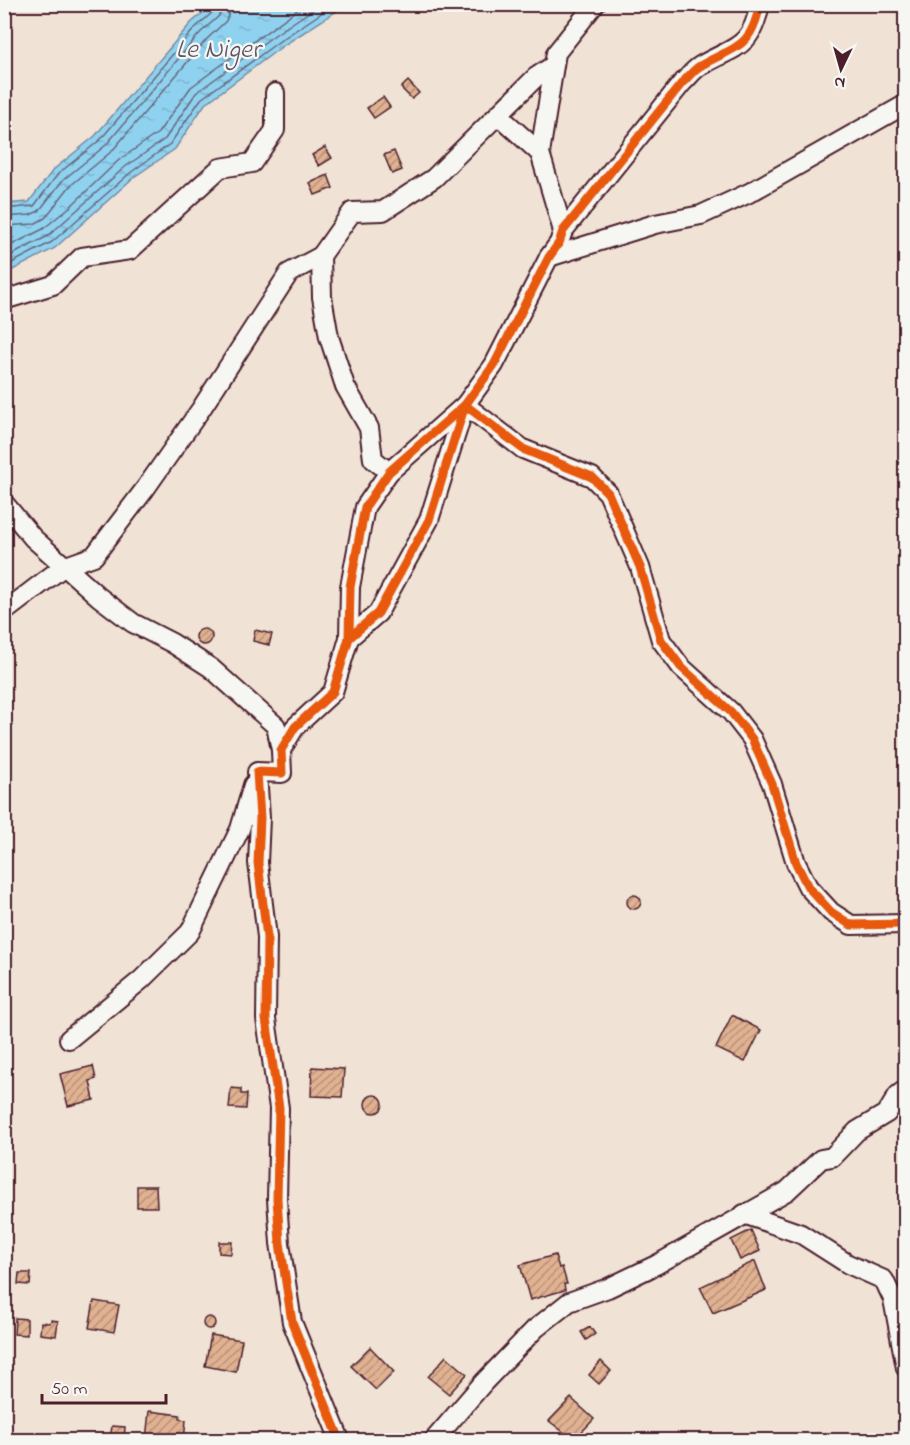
<svg xmlns="http://www.w3.org/2000/svg" width="910" height="1445" viewBox="0 0 910 1445" font-family="'Indie Flower',sans-serif">
	<defs>
		<pattern id="water-ripples" width="26" height="14" patternUnits="userSpaceOnUse" patternTransform="scale(1.5)"><rect width="26" height="14" fill="#8fd2f0"/><path d="M2 4q2-2 4 0t4 0M15 11q2-2 4 0t4 0" fill="none" stroke="#7db4ce"/></pattern>
		<pattern id="building-hatch" width="6" height="6" patternUnits="userSpaceOnUse" patternTransform="scale(1.5)"><rect width="6" height="6" fill="#e1b292"/><path d="M-1 1l2-2M0 6l6-6M5 7l2-2" fill="none" stroke="#b89077"/></pattern>
	</defs>
	<rect width="100%" height="100%" fill="#f0e2d5"/>
	<filter id="ink" filterUnits="userSpaceOnUse"><feTurbulence type="fractalNoise" baseFrequency=".0167" numOctaves="2"/><feDisplacementMap in="SourceGraphic" scale="12" xChannelSelector="R" yChannelSelector="G"/><feConvolveMatrix kernelMatrix="1 2 1 2 8 2 1 2 1" color-interpolation-filters="sRGB"/></filter>
	<g filter="url(#ink)">
		<path fill="url(#water-ripples)" stroke="#738aa1" stroke-width="1.5" d="M 212,5 L 346,5 L 284,45 L 205,104 L 175,149 L 134,177 L 55,248 L 5,274 L 5,204 L 29,202 L 53,170 L 95,136 L 191,23 Z"/>
		<g fill="none" stroke-linecap="round" stroke-linejoin="round">
			<g stroke="#66677a" stroke-width="1.5">
				<path d="M 4,209 L 34,206 L 58,174 L 100,140 L 195,28 L 214,11 L 215,4"/>
				<path d="M 4,217 L 30,215 L 39,211 L 63,180 L 106,145 L 200,33 L 219,16 L 223,4"/>
				<path d="M 4,226 L 34,224 L 45,218 L 70,186 L 112,151 L 207,39 L 226,21 L 232,4"/>
				<path d="M 4,249 L 43,229 L 71,206 L 119,160 L 158,133 L 191,87 L 305,4"/>
				<path d="M 4,259 L 48,236 L 125,167 L 165,139 L 196,93 L 276,34 L 321,4"/>
				<path d="M 4,267 L 52,242 L 130,173 L 170,144 L 201,99 L 281,40 L 335,4"/>
			</g>
		</g>
		<g fill="url(#building-hatch)" stroke="#4a1f2b" stroke-width="1.5">
			<path d="M 408,81 L 419,93 L 412,99 L 401,88 Z"/>
			<path d="M 383,97 L 390,107 L 374,118 L 367,108 Z"/>
			<path d="M 325,147 L 332,158 L 319,166 L 312,155 Z"/>
			<path d="M 394,151 L 402,170 L 392,174 L 384,155 Z"/>
			<path d="M 328,175 L 333,188 L 315,195 L 310,183 Z"/>
			<circle cx="204" cy="637" r="8"/>
			<path d="M 255,630 L 272,634 L 269,645 L 253,641 Z"/>
			<circle cx="634" cy="902" r="7"/>
			<path d="M 732,1015 L 761,1030 L 745,1062 L 716,1048 Z"/>
			<path d="M 93,1066 L 96,1079 L 90,1081 L 94,1100 L 68,1106 L 60,1074 Z"/>
			<path d="M 312,1067 L 344,1069 L 342,1097 L 311,1096 Z"/>
			<path d="M 231,1088 L 241,1089 L 241,1094 L 247,1094 L 246,1109 L 229,1108 Z"/>
			<circle cx="374" cy="1104" r="9"/>
			<path d="M 137,1186 L 156,1186 L 157,1207 L 137,1207 Z"/>
			<path d="M 751,1230 L 760,1251 L 740,1260 L 731,1240 Z"/>
			<path d="M 219,1242 L 232,1242 L 231,1254 L 219,1253 Z"/>
			<path d="M 555,1255 L 559,1268 L 562,1267 L 567,1284 L 564,1284 L 565,1290 L 530,1300 L 520,1265 Z"/>
			<path d="M 755,1261 L 766,1290 L 713,1313 L 700,1287 Z"/>
			<path d="M 19,1273 L 31,1273 L 30,1285 L 18,1284 Z"/>
			<path d="M 94,1301 L 119,1305 L 114,1332 L 89,1328 Z"/>
			<circle cx="209" cy="1323" r="6"/>
			<path d="M 15,1318 L 27,1319 L 27,1335 L 14,1334 Z"/>
			<path d="M 51,1320 L 58,1321 L 56,1336 L 40,1334 L 41,1322 L 50,1323 Z"/>
			<path d="M 590,1327 L 595,1334 L 586,1340 L 581,1332 Z"/>
			<path d="M 211,1335 L 242,1340 L 236,1372 L 205,1366 Z"/>
			<path d="M 370,1347 L 394,1372 L 376,1390 L 351,1366 Z"/>
			<path d="M 446,1356 L 467,1374 L 449,1394 L 428,1377 Z"/>
			<path d="M 601,1361 L 611,1371 L 599,1384 L 589,1375 Z"/>
			<path d="M 571,1398 L 594,1419 L 574,1440 L 549,1421 Z"/>
			<path d="M 149,1411 L 180,1415 L 180,1419 L 186,1420 L 184,1440 L 146,1440 Z"/>
			<path d="M 112,1426 L 125,1427 L 124,1440 L 110,1440 Z"/>
		</g>
		<g fill="none" stroke-linecap="round" stroke-linejoin="round">
			<defs>
				<g id="minor">
					<path d="M 498,115 L 540,153"/>
					<path d="M 563,231 L 540,153 L 556,53 L 595,4"/>
					<path d="M 549,257 L 655,224 L 701,215 L 749,193 L 906,104"/>
					<path d="M 4,300 L 53,285 L 82,257 L 130,250 L 220,168 L 252,163 L 275,130 L 275,93"/>
					<path d="M 389,472 L 373,459 L 369,428 L 345,386 L 329,337 L 322,297 L 321,256 L 352,212 L 383,211 L 434,178 L 536,77 L 554,65"/>
					<path d="M 4,503 L 33,538 L 99,597 L 133,623 L 172,643 L 211,668 L 276,726 L 281,750"/>
					<path d="M 4,612 L 63,567 L 94,556 L 145,489 L 201,409 L 289,273 L 321,256"/>
					<path d="M 349,638 L 378,613 L 429,520 L 465,405 L 523,449 L 592,477 L 608,493 L 640,567 L 661,640 L 681,667 L 731,712 L 752,739 L 772,784 L 796,863 L 808,887 L 831,912 L 851,925 L 906,924"/>
					<path d="M 69,1039 L 141,980 L 190,932 L 240,829 L 253,785"/>
					<path d="M 744,1214 L 801,1234 L 848,1264 L 884,1280 L 893,1299 L 906,1368"/>
					<path d="M 340,1440 L 292,1322 L 280,1243 L 277,1199 L 279,1108 L 266,1019 L 267,937 L 258,863 L 260,818 L 257,772 L 282,773 L 281,750 L 295,727 L 333,692 L 349,638 L 350,587 L 365,507 L 389,472 L 465,405 L 494,365 L 549,257 L 559,243 L 563,231 L 682,83 C 688,78 693,70 700,66 C 734,46 751,50 760,4"/>
					<path d="M 434,1440 L 484,1382 L 535,1329 L 569,1302 L 608,1288 L 656,1265 L 787,1191 L 821,1159 L 832,1157 L 857,1131 L 887,1113 L 898,1095 L 906,1089"/>
				</g>
			</defs>
			<use href="#minor" stroke="#4a1f2b" stroke-width="22"/>
			<use href="#minor" stroke="#f6f6f2" stroke-width="18"/>
			<defs>
				<g id="cycleway">
					<path d="M 349,638 L 378,613 L 429,520 L 465,405 L 523,449 L 592,477 L 608,493 L 640,567 L 661,640 L 681,667 L 731,712 L 752,739 L 772,784 L 796,863 L 808,887 L 831,912 L 851,925 L 906,924"/>
					<path d="M 340,1440 L 292,1322 L 280,1243 L 277,1199 L 279,1108 L 266,1019 L 267,937 L 258,863 L 260,818 L 257,772 L 282,773 L 281,750 L 295,727 L 333,692 L 349,638 L 350,587 L 365,507 L 389,472 L 465,405 L 494,365 L 549,257 L 559,243 L 563,231 L 682,83 C 688,78 693,70 700,66 C 734,46 751,50 760,4"/>
				</g>
			</defs>
			<use href="#cycleway" stroke="#f6f6f2" stroke-width="13"/>
			<use href="#cycleway" stroke="#e8590c" stroke-width="9"/>
		</g>
	</g>
	<g text-anchor="middle" stroke-width="4.5" stroke-linejoin="round" paint-order="stroke">
		<g font-size="27" font-style="italic" fill="#5f5566" stroke="#f6f6f2">
			<text x="218" y="57">Le Niger</text>
		</g>
	</g>
	<rect width="910" height="1445" fill="none" stroke="#f6f6f2" stroke-width="24"/>
	<rect x="12" y="12" width="886" height="1421" fill="none" stroke="#4a1f2b" stroke-width="2" filter="url(#ink)"/>
	<g transform="translate(841 69) rotate(185)" stroke="#f6f6f2" stroke-width="4.5" paint-order="stroke">
	<path d="M0-4.5L10 22L0 15L-10 22Z" fill="#4a1f2b"/>
	<text y="-9" font-size="16" font-weight="bold" text-anchor="middle" fill="#4a1f2b">N</text>
	</g>
	<path d="M42 1394v9h124v-9" fill="none" stroke="#4a1f2b" stroke-width="3"/>
	<text x="51" y="1394" font-size="18" fill="#4a1f2b" stroke="#f6f6f2" stroke-width="4.5" paint-order="stroke">50 m</text>
</svg>
